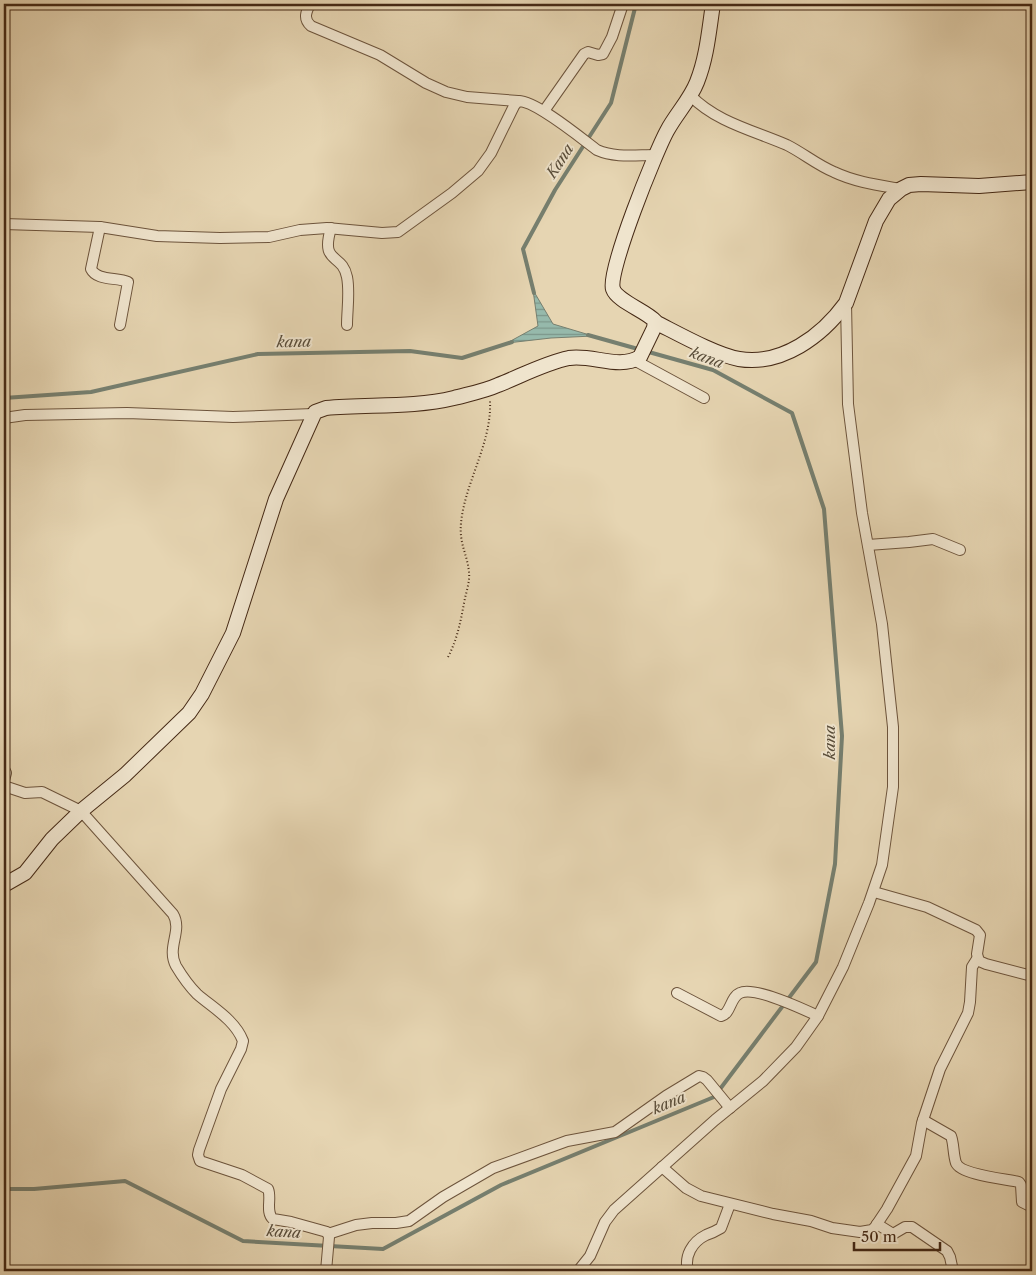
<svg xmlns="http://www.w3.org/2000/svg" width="1036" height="1275" viewBox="0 0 1036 1275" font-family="'Libre Caslon Text',serif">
	<defs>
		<pattern id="water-rules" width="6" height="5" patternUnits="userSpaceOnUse" patternTransform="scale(1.25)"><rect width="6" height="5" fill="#96b9ab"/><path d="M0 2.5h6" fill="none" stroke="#7c968a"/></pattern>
	</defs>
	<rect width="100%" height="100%" fill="#e6d5b2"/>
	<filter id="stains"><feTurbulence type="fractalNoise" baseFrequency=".004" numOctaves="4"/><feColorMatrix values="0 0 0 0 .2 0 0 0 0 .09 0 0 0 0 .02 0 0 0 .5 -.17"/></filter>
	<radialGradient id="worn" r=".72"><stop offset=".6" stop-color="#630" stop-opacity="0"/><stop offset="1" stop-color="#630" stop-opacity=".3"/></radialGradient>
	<path fill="url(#water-rules)" stroke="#767f6f" d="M 533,290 L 553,324 L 593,336 L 551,338 L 507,343 L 538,326 Z"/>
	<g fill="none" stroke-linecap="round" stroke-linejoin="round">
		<g stroke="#767f6f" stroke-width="4">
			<path d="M 534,293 L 523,249 L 555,190 L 611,103 L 636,4"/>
			<path d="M 4,398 L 91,392 L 258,354 L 410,351 L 462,358 L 512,342"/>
			<path d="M 4,1189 L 34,1189 L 125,1181 L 243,1241 L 383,1249 L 501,1185 L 714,1097 L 816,962 L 835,864 L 842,736 L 824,509 L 792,413 L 713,370 L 588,335"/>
		</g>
		<defs>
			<g id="street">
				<path d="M 310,4 C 306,12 303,19 311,26 L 380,55 L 426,83 L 446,92 L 467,97 L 518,101"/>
				<path d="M 691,96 C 716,122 755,131 787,145 C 803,153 817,165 834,172 C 855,182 878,185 901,189"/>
				<path d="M 544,111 L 584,54 L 588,52 L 598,55 L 603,54 L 612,37 L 623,4"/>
				<path d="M 4,224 L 100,227 L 157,236 L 220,238 L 269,237 L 300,230 L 327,228 L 382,233 L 398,232 L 452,193 L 478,171 L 491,153 L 514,106 L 518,101 C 535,100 581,138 597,150 C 615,158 635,155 655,155"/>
				<path d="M 100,227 L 91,269 C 97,281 117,277 128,282 L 120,325"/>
				<path d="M 331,228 C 320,265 342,252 347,277 C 350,292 347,310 347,325"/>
				<path d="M 634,360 L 704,398"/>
				<path d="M 4,418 L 25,415 L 127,413 L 233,417 L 313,414"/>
				<path d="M 868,545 L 909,542 L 933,539 L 960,550"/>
				<path d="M 4,769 L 6,773 L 4,780"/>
				<path d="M 4,786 L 25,793 L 42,792 L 81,811 L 173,914 C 183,931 166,947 176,966 C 182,976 189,986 197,994 C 213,1008 235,1020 243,1041 L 241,1049 L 221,1089 L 199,1150 L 198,1155 L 200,1161 L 242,1175 L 268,1189 C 272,1198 265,1212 273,1219 L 291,1222 L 327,1232 L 329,1237 L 326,1271"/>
				<path d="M 874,892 L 927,907 L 976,930 L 980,935 L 977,954 L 979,961 L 986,964 L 1032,976"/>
				<path d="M 677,993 L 721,1016 C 731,1014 730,997 740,993 C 754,986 803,1009 818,1016"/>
				<path d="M 923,1120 L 951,1136 C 954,1144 953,1154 956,1163 C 961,1175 1006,1179 1019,1182 L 1021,1185 L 1022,1202 L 1032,1207"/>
				<path d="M 662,1167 L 686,1188 L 701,1196 L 773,1214 L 811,1221 L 832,1228 L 860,1232 L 872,1230 L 875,1227 L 887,1209 L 916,1156 L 922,1123 L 940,1069 L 968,1013 L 970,1002 L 972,967 L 977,959"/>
				<path d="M 877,1224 L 893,1234 L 905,1227 L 912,1227 L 947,1251 L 950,1257 L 953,1271"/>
				<path d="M 328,1234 L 356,1225 L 372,1223 L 396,1223 L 409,1221 L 443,1197 L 493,1168 L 567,1141 L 615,1132 L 666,1096 L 699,1076 L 703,1077 L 707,1080 L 730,1108"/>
				<path d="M 578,1271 L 590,1256 L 605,1222 L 614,1210 L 715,1120 L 763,1081 L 796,1047 L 818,1016 L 843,967 L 869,903 L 882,865 L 893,787 L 893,727 L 882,624 L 862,513 L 848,404 L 846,303"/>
				<path d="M 688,1271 C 684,1256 692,1242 706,1235 C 712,1233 716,1231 721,1228 L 730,1204"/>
			</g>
			<g id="secondary">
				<path d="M 655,322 C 677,333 716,355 739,359 C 782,366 822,336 846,303 L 876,221 L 889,199 L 901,189 L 909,185 L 921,184 L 979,186 L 1032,182"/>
				<path d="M 4,885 L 25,873 L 52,839 L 81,811 L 125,775 L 189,713 L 202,694 L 233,633 L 276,499 L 315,412 L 326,408 C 368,404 413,408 454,398 C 469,394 485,391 498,385 C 521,376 545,363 569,358 C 592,354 619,370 640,357 L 654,328 L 655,321 C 646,311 617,301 613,289 C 607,272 656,151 667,131 C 676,114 690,100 697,82 C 707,57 709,30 713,4"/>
			</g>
		</defs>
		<use href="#street" stroke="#6d543c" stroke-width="12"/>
		<use href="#secondary" stroke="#452915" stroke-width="16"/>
		<path stroke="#452915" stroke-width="2" stroke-dasharray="1 2.5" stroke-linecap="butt" d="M 448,657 C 458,638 461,619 465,598 C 467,590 470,580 469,572 C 467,553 459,544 461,523 C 465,482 492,443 490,401"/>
		<use href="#street" stroke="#efe4cd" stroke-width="10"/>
		<use href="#secondary" stroke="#efe4cd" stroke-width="14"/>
	</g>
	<g text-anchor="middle" stroke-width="4" stroke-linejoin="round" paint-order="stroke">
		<g font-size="15" font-style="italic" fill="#594d3a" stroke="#efe4cd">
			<text transform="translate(560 161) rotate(-57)" y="5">Kana</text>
			<text transform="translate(294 342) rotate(-1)" y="5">kana</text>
			<text transform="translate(707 358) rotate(20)" y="5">kana</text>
			<text transform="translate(830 742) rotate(-90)" y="5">kana</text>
			<text transform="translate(669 1103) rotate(-23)" y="5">kana</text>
			<text transform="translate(284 1232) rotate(3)" y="5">kana</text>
		</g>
	</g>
	<rect width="1036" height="1275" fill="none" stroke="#e6d5b2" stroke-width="20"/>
	<rect x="5" y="5" width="1026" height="1265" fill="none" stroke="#452915" stroke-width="2.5"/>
	<rect x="10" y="10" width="1016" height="1255" fill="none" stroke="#452915"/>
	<path d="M854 1242v8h86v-8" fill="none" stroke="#452915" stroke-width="2.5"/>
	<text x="861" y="1242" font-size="15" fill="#452915" stroke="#efe4cd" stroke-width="4" paint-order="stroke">50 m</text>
	<rect width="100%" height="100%" filter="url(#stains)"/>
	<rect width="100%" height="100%" fill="url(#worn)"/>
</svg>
